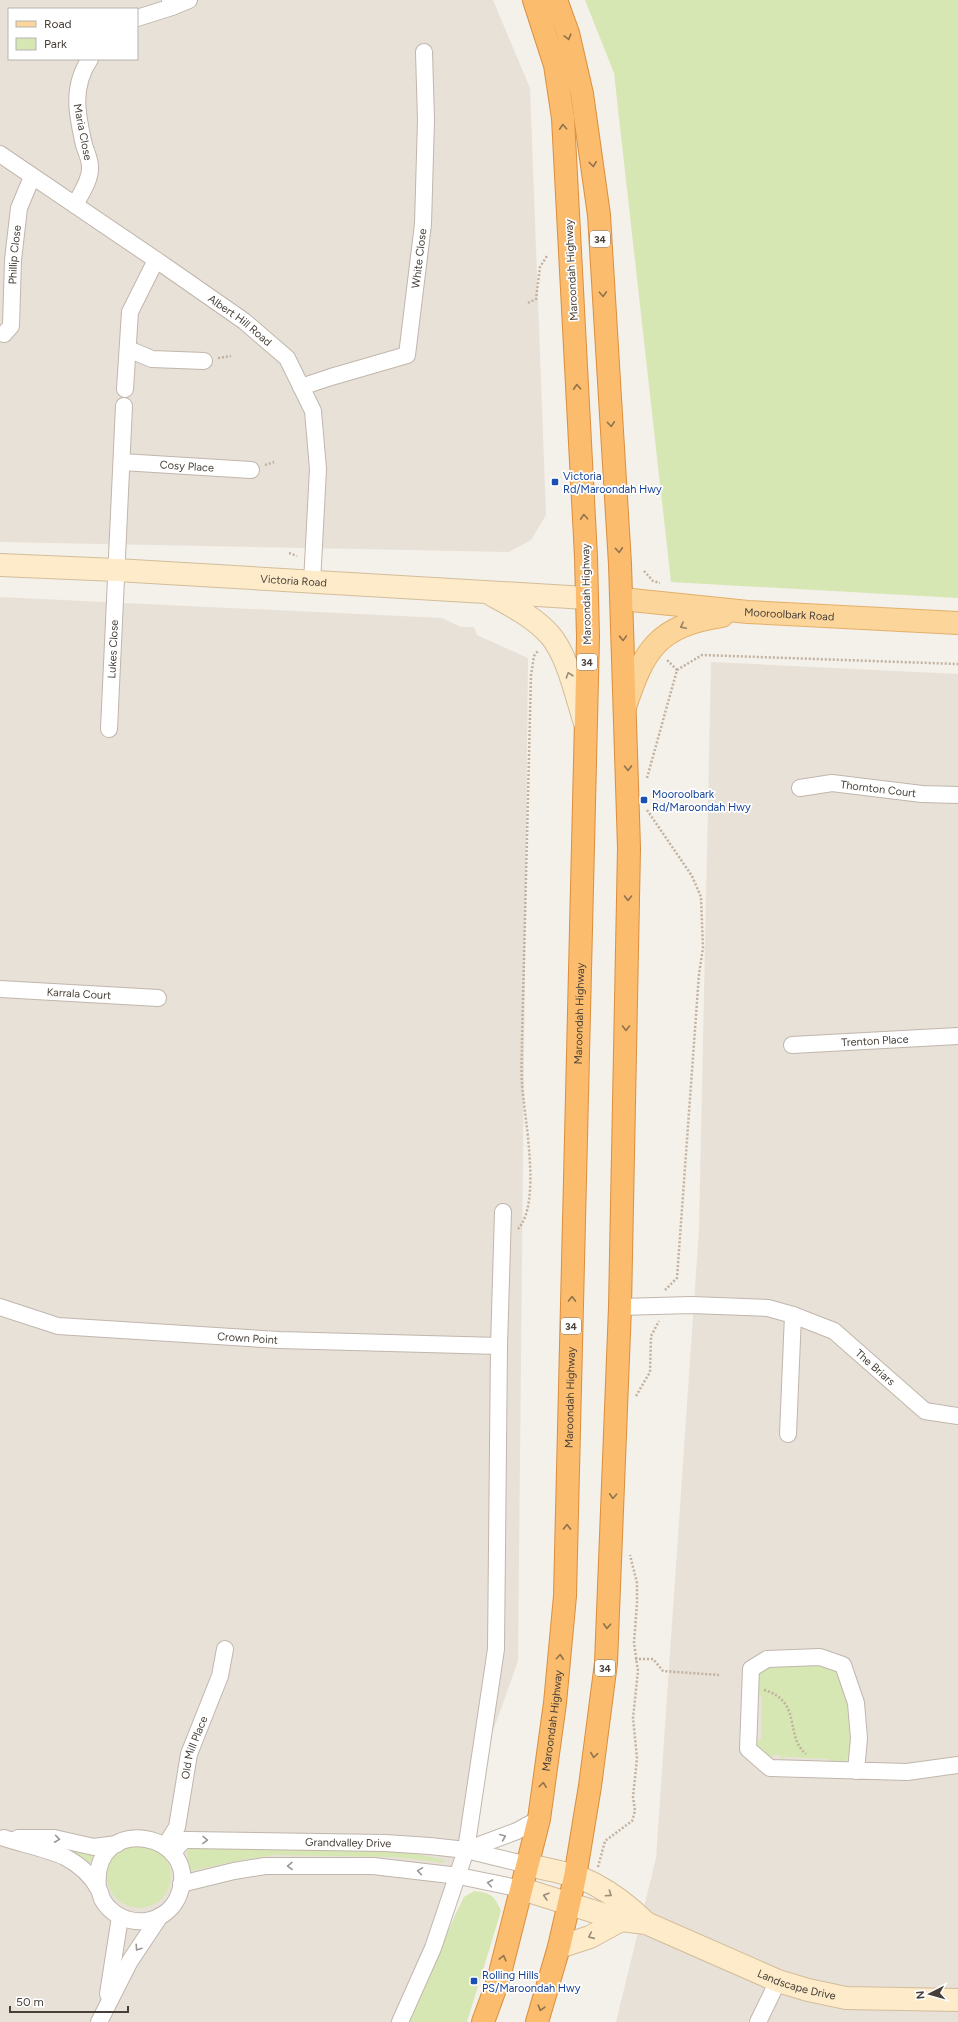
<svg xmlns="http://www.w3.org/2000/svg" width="958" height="2022" viewBox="0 0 958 2022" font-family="Figtree,sans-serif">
	<rect width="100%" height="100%" fill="#f4f0ea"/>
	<g fill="#e8e1d8" fill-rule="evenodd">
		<path d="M 0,0 L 493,0 L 530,88 L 546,515 L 531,540 L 509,552 L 0,542 ZM 9,9 L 137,9 L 137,59 L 9,59 Z"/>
		<path d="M 0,597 L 442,618 L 461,627 L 474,627 L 477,635 L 528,658 L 518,1661 L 472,1790 L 435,1928 L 391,2022 L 0,2022 Z"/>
		<path d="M 711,662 L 958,674 L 958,2022 L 616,2022 L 656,1858 L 699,1229 Z"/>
	</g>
	<g fill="#d6e7b3">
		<path d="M 585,0 L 958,0 L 958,598 L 671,582 L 614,73 Z"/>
		<path d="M 773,1665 L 822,1666 L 837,1671 L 852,1702 L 851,1754 L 843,1763 L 833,1766 L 828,1759 L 785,1757 L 782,1761 L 780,1755 L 773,1755 L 771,1760 L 755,1745 L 761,1739 L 762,1697 L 756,1691 C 758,1674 756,1673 773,1665 Z"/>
		<circle cx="139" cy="1876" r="32"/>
		<path d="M 188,1846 L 310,1848 L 412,1853 L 441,1859 L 444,1860 L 445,1863 L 396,1857 L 275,1855 L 242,1860 L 191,1871 L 188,1870 L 187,1867 Z"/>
		<path d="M 67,1847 L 94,1853 L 92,1862 L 89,1862 Z"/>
		<path d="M 474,1891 C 491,1893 494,1895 501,1911 L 467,2022 L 409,2022 L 456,1913 L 464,1897 Z"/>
	</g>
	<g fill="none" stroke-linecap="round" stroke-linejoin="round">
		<defs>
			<g id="street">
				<path d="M 172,7 L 189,0"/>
				<path d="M 137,18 L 172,7 L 170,0"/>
				<path id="s1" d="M 0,154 L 165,266 L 244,321 L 287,358 L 313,411 L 318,469 L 312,583"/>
				<path d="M 75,205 C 80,195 90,181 90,169 C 91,161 86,152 84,145 C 77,114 71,87 90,59"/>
				<path id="s2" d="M 4,334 L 11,326 L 13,260 L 19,208 L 32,177"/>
				<path d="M 128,349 L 152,359 L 204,361"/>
				<path id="s3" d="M 301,387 L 331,377 L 407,355 L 423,224 L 426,120 L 424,52"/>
				<path d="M 125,389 L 130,312 L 156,260"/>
				<path id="s4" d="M 122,462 L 251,470"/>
				<path id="s5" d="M 109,729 L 124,406"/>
				<path id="s6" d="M 800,788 L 832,783 L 922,794 L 958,795"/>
				<path id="s7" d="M 0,989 L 158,998"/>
				<path id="s8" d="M 792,1045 L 958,1036"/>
				<path id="s9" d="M 0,1307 L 58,1326 L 279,1340 L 499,1346"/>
				<path id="s10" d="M 620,1307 L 691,1305 L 768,1308 L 793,1315 L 834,1331 L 925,1411 L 958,1416"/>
				<path d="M 788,1434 L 793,1315"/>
				<path d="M 856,1771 L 859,1738 L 856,1703 L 843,1665 L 820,1657 L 767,1659 L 751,1669 L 748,1749 L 770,1768 L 907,1772 L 958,1765"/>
				<path d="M 4,1838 C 22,1844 48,1849 65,1857 C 78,1864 91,1875 98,1888 C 100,1891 101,1896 102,1899 C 111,1915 128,1923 146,1921 C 159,1919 171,1911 177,1899 C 208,1833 90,1809 98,1888"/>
				<path d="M 18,1838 L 54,1838 L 94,1847 L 117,1844"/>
				<path id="s11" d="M 165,1846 L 177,1827 L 189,1754 L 220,1676 L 225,1649"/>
				<path d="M 466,1850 L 517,1831 L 539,1819"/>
				<path id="s12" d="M 172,1853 L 184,1840 L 189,1840 L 385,1843 L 430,1846 L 466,1850 L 528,1865"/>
				<path d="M 181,1884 L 234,1871 L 265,1866 L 373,1866 L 459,1876 L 522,1889"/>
				<path d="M 108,1994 L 120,1917"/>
				<path d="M 99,2022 L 130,1961 L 160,1916"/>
				<path d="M 400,2022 L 433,1948 L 466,1850 L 496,1649 L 499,1346 L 503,1212"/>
				<path d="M 758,2022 L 778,1981"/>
			</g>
			<g id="secondary">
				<path id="s13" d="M 0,565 L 116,570 L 586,598"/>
				<path d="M 492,595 C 512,606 534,617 550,635 C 568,656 576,696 585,723"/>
				<path d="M 528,1865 C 550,1870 574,1874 594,1884 C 613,1894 631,1908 646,1923"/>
				<path id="s14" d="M 522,1889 L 621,1920 L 646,1923 L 778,1981 L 808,1990 L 846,1998 L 958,2000"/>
				<path d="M 559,1947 L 590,1937 L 621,1920"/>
			</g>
			<g id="primary">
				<path id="s15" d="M 622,599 L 748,612 L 958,623"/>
				<path d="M 625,707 C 644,649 658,626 722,616"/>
			</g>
			<g id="highway">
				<path id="s16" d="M 483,2022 L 498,1981 L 539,1819 L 555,1703 L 565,1596 L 588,637 L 586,557 L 563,118 L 555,65 L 534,0"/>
				<path d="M 537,2022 L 559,1947 L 575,1877 L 590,1786 L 606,1663 L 620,1307 L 629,848 L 620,564 L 599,215 L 582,94 L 568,33 L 556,0"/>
			</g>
		</defs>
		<use href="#street" stroke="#c0b6ac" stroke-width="18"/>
		<use href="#secondary" stroke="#d3bd9a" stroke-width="24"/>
		<use href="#primary" stroke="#e2b06a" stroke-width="24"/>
		<use href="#highway" stroke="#da8f3d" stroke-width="24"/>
		<g stroke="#c1b19e" stroke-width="2.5" stroke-dasharray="2 2" stroke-linecap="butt">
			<path d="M 528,303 L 536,299 L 540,267 L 547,256"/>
			<path d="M 218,358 L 231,356"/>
			<path d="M 265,465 L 274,462"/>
			<path d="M 289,553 L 297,556"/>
			<path d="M 644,571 L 653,581 L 660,583"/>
			<path d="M 677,670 L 702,655 L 958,664"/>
			<path d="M 647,778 L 677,670 L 667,660"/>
			<path d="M 647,810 L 692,876 L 701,897 L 703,948 L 699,974 L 677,1278 L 665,1290"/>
			<path d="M 518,1229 C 542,1203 524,1117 522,1083 C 521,1069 522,1054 522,1040 L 531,675 L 534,656 L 538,651"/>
			<path d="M 636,1396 L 650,1372 L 651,1336 L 659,1321"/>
			<path d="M 635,1659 L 653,1659 L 663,1671 L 719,1675"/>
			<path d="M 764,1690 C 803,1701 784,1736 806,1754"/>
			<path d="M 598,1867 L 605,1841 L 632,1821 L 635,1811 L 633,1797 L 637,1758 L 633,1718 L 638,1671 L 634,1643 L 637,1603 L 637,1583 L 630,1555"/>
		</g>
		<use href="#street" stroke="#fff" stroke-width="16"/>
		<use href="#secondary" stroke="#fdebca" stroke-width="22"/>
		<use href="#primary" stroke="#fcd59b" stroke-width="22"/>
		<use href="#highway" stroke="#fbbc6e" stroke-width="22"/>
	</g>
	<defs><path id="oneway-chevron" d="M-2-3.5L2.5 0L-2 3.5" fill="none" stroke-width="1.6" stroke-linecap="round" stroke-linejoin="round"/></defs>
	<g stroke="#90724e">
		<use href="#oneway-chevron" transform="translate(568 37) rotate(75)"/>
		<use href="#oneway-chevron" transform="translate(563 127) rotate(-93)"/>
		<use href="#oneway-chevron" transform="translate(593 164) rotate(83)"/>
		<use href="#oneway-chevron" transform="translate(603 294) rotate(87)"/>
		<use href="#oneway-chevron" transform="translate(577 387) rotate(-93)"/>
		<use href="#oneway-chevron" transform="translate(611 424) rotate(86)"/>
		<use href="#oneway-chevron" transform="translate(584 517) rotate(-93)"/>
		<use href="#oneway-chevron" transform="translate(619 550) rotate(86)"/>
		<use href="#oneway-chevron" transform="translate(623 638) rotate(88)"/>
		<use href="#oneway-chevron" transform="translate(628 768) rotate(89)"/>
		<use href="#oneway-chevron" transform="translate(628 898) rotate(91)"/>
		<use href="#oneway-chevron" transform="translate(626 1028) rotate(91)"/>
		<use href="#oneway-chevron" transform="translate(572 1299) rotate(-89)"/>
		<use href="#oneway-chevron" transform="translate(613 1496) rotate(93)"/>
		<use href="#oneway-chevron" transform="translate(567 1527) rotate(-89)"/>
		<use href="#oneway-chevron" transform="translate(607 1626) rotate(93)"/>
		<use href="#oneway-chevron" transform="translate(560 1657) rotate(-85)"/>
		<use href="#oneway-chevron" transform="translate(594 1755) rotate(98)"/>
		<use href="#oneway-chevron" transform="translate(543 1785) rotate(-83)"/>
		<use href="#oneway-chevron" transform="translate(503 1958) rotate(-76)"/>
		<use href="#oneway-chevron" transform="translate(541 2008) rotate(106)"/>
	</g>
	<use stroke="#998365" href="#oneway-chevron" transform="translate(683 626) rotate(153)"/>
	<g stroke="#998d7a">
		<use href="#oneway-chevron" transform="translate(569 675) rotate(-109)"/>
		<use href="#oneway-chevron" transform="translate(609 1894) rotate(34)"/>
		<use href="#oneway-chevron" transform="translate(546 1896) rotate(-164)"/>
		<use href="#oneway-chevron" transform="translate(591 1936) rotate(156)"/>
	</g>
	<g stroke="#9a9692">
		<use href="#oneway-chevron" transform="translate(503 1837) rotate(-23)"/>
		<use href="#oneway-chevron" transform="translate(57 1839) rotate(8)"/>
		<use href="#oneway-chevron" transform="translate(205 1840) rotate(1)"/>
		<use href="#oneway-chevron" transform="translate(290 1866) rotate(179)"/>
		<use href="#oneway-chevron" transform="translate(420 1871) rotate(-171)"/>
		<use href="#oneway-chevron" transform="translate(490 1883) rotate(-169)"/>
		<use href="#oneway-chevron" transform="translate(138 1948) rotate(124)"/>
	</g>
	<g fill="#1a4fb4" stroke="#fff" stroke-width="1.5">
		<rect x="551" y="478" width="8" height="8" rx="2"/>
		<rect x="640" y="796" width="8" height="8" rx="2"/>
		<rect x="470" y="1977" width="8" height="8" rx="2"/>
	</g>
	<g text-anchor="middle" stroke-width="3.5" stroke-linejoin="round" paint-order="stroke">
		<g fill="#fff" stroke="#7f7974" stroke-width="1">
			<rect x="590" y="231" width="20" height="16" rx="3"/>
			<rect x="577" y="654" width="20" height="16" rx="3"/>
			<rect x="561" y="1318" width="20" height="16" rx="3"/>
			<rect x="595" y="1660" width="20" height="16" rx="3"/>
		</g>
		<g font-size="10" font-weight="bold" fill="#484038">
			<text x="600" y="243">34</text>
			<text x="587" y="666">34</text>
			<text x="571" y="1330">34</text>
			<text x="605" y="1672">34</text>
		</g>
		<g font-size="11" fill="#484038" stroke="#fff">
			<text transform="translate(83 132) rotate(79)" y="4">Maria Close</text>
			<text dy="4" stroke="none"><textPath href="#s2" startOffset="82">Phillip Close</textPath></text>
			<text dy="4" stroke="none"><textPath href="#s3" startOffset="208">White Close</textPath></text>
			<text transform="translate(571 270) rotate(-93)" y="4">Maroondah Highway</text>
			<text dy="4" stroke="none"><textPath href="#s1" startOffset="292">Albert Hill Road</textPath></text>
			<text dy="4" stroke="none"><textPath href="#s4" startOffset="65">Cosy Place</textPath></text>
			<text dy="4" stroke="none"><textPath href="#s13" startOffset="294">Victoria Road</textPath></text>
			<text transform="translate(586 594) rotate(-91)" y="4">Maroondah Highway</text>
			<text dy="4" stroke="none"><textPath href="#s15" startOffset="168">Mooroolbark Road</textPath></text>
			<text dy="4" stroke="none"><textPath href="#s5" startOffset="80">Lukes Close</textPath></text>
			<text dy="4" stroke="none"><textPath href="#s6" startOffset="79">Thornton Court</textPath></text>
			<text dy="4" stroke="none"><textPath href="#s7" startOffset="79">Karrala Court</textPath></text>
			<text dy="4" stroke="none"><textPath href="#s16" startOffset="1018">Maroondah Highway</textPath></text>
			<text dy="4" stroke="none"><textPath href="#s8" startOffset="83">Trenton Place</textPath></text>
			<text dy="4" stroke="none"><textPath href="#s9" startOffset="251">Crown Point</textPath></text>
			<text dy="4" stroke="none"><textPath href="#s10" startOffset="273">The Briars</textPath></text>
			<text dy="4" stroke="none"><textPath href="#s16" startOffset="634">Maroondah Highway</textPath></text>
			<text dy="4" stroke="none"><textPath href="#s16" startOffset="310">Maroondah Highway</textPath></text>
			<text dy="4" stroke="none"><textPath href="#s11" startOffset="104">Old Mill Place</textPath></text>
			<text dy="4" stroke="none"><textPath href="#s12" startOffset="182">Grandvalley Drive</textPath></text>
			<text dy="4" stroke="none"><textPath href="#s14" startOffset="292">Landscape Drive</textPath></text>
		</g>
		<g font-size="11" fill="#164399" stroke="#fff" text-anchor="start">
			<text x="563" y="480">Victoria<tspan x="563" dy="13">Rd/Maroondah Hwy</tspan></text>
			<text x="652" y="798">Mooroolbark<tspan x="652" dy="13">Rd/Maroondah Hwy</tspan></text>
			<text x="482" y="1979">Rolling Hills<tspan x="482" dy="13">PS/Maroondah Hwy</tspan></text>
		</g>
	</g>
	<rect x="8" y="8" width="130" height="52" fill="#ffffff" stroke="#b6b3af"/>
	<rect x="16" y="21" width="20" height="6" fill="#fcd59b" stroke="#b6b3af"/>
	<text x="44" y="28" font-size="12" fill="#484038">Road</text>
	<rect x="16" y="38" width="20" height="12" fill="#d6e7b3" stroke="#b6b3af"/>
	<text x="44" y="48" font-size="12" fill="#484038">Park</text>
	<g transform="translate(930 1994) rotate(264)" stroke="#ffffff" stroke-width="3" paint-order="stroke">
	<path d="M0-3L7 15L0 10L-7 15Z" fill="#484038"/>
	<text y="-6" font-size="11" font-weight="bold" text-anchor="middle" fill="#484038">N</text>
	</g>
	<path d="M10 2006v6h118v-6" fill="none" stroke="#484038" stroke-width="2"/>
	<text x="16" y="2006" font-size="12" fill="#484038" stroke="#ffffff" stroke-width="3" paint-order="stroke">50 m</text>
</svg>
